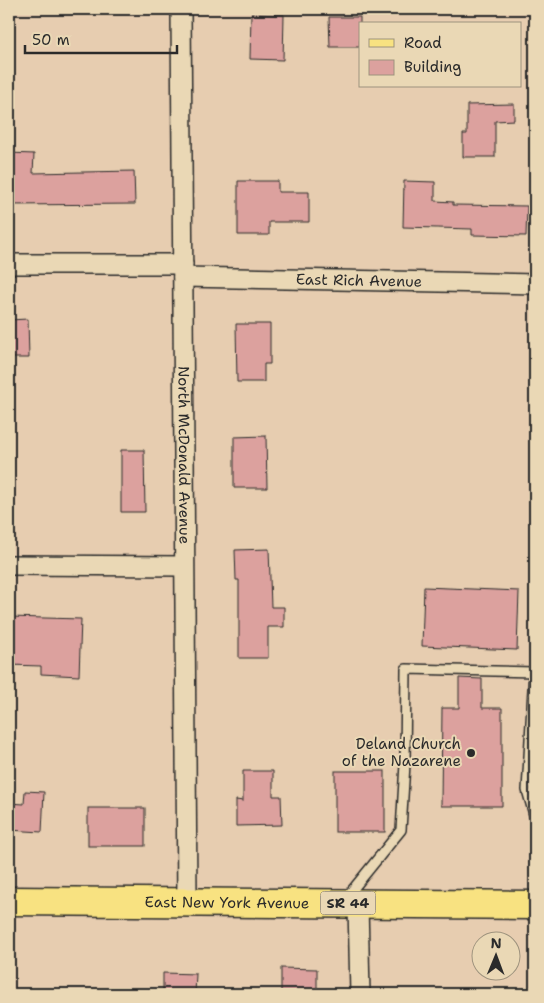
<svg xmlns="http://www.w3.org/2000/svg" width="544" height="1003" viewBox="0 0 544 1003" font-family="'Shantell Sans',sans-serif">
	<rect width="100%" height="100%" fill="#e7cdb0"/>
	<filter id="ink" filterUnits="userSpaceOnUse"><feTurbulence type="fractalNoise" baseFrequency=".02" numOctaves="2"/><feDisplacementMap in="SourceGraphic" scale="10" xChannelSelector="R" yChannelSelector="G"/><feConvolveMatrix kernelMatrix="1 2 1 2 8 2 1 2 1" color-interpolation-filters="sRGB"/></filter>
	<g filter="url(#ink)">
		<g fill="#dca19e" stroke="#2b2b2b">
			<path d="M 251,14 L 284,15 L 283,60 L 250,59 Z"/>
			<path d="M 329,17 L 360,17 L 360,47 L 330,47 Z"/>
			<path d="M 514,104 L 514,120 L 495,121 L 495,157 L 463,157 L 463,134 L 467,134 L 467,105 Z"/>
			<path d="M 9,153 L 34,154 L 33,173 L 134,171 L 135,204 L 9,205 Z"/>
			<path d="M 238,181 L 278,181 L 278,192 L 309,192 L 309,222 L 269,222 L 269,235 L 238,235 Z"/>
			<path d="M 404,181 L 435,182 L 435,201 L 453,202 L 453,205 L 527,206 L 526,236 L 472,235 L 472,229 L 403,227 Z"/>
			<path d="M 28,319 L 29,358 L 9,358 L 9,320 Z"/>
			<path d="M 236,324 L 270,324 L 270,364 L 264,364 L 264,382 L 237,382 Z"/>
			<path d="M 266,436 L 267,488 L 234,488 L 234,437 Z"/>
			<path d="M 121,450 L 144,450 L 145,512 L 121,512 Z"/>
			<path d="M 269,549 L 271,607 L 284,607 L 284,627 L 268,627 L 268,658 L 239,658 L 239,580 L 236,580 L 235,550 Z"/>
			<path d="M 424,587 L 519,591 L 517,650 L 422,646 Z"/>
			<path d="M 9,617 L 81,619 L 79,676 L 41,674 L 41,666 L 9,665 Z"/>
			<path d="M 459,678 L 482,679 L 482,708 L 502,708 L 502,806 L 441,806 L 442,708 L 459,708 Z"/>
			<path d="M 243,771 L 273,771 L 273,796 L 281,796 L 282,825 L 236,826 L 236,800 L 243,801 Z"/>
			<rect x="335" y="771" width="50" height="61"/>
			<path d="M 25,791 L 44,792 L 42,832 L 9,830 L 9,803 L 24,804 Z"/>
			<rect x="88" y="808" width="57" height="38"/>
			<path d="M 281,968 L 317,969 L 317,994 L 281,994 Z"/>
			<path d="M 163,973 L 196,974 L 195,994 L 163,994 Z"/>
		</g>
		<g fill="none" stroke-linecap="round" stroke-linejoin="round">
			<defs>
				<path id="service" d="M 345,899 L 401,830 L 405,764 L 406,669 L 534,672 L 527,790 L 535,818"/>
				<g id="minor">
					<path id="s1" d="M 181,9 L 187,903"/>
					<path d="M 9,264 L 183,264"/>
					<path id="s2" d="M 183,277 L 535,284"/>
					<path d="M 9,565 L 184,566"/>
					<path d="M 358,904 L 360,994"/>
				</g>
				<g id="primary">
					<path id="s3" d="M 9,901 L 535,905"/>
				</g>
			</defs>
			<use href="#service" stroke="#2b2b2b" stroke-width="12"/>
			<use href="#minor" stroke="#2b2b2b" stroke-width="22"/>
			<use href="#primary" stroke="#2b2b2b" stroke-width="31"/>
			<use href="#service" stroke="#ead8b5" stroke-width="9"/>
			<use href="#minor" stroke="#ead8b5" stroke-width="19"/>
			<use href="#primary" stroke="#f8e281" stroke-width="28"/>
		</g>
	</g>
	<circle fill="#2b2b2b" stroke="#ead8b5" stroke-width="2" cx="471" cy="753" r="5"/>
	<g text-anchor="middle" stroke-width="4" stroke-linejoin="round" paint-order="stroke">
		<rect fill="#ead8b5" stroke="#645f54" stroke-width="1" x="320.5" y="891.5" width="55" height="23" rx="4"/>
		<g font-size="14" font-weight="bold" fill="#2b2b2b">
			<text x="348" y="908">SR 44</text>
		</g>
		<g font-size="15" fill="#2b2b2b" stroke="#ead8b5">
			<text dy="5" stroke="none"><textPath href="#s2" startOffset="176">East Rich Avenue</textPath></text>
			<text dy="5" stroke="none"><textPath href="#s1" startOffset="446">North McDonald Avenue</textPath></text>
			<text dy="5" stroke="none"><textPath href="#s3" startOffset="218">East New York Avenue</textPath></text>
		</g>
		<g font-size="15" fill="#2b2b2b" stroke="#ead8b5" text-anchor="end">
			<text x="461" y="749">Deland Church<tspan x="461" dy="17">of the Nazarene</tspan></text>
		</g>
	</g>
	<rect width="544" height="1003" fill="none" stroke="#ead8b5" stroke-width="30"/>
	<rect x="15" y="15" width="514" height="973" fill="none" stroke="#2b2b2b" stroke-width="2" filter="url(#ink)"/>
	<rect x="359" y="22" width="162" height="65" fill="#ead8b5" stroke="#9e937e"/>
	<rect x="369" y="39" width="25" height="8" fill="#f8e281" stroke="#9e937e"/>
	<text x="404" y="48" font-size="15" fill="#2b2b2b">Road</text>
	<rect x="369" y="60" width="25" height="15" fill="#dca19e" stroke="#9e937e"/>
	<text x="404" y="72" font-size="15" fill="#2b2b2b">Building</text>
	<g transform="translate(496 956) rotate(1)"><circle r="24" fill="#ead8b5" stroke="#9e937e"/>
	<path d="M0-4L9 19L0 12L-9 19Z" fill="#2b2b2b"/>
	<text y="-8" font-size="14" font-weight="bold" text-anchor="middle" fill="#2b2b2b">N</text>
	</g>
	<path d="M25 45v8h152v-8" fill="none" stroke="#2b2b2b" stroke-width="2.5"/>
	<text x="32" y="45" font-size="15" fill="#2b2b2b" stroke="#ead8b5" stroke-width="4" paint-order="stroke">50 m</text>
</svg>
